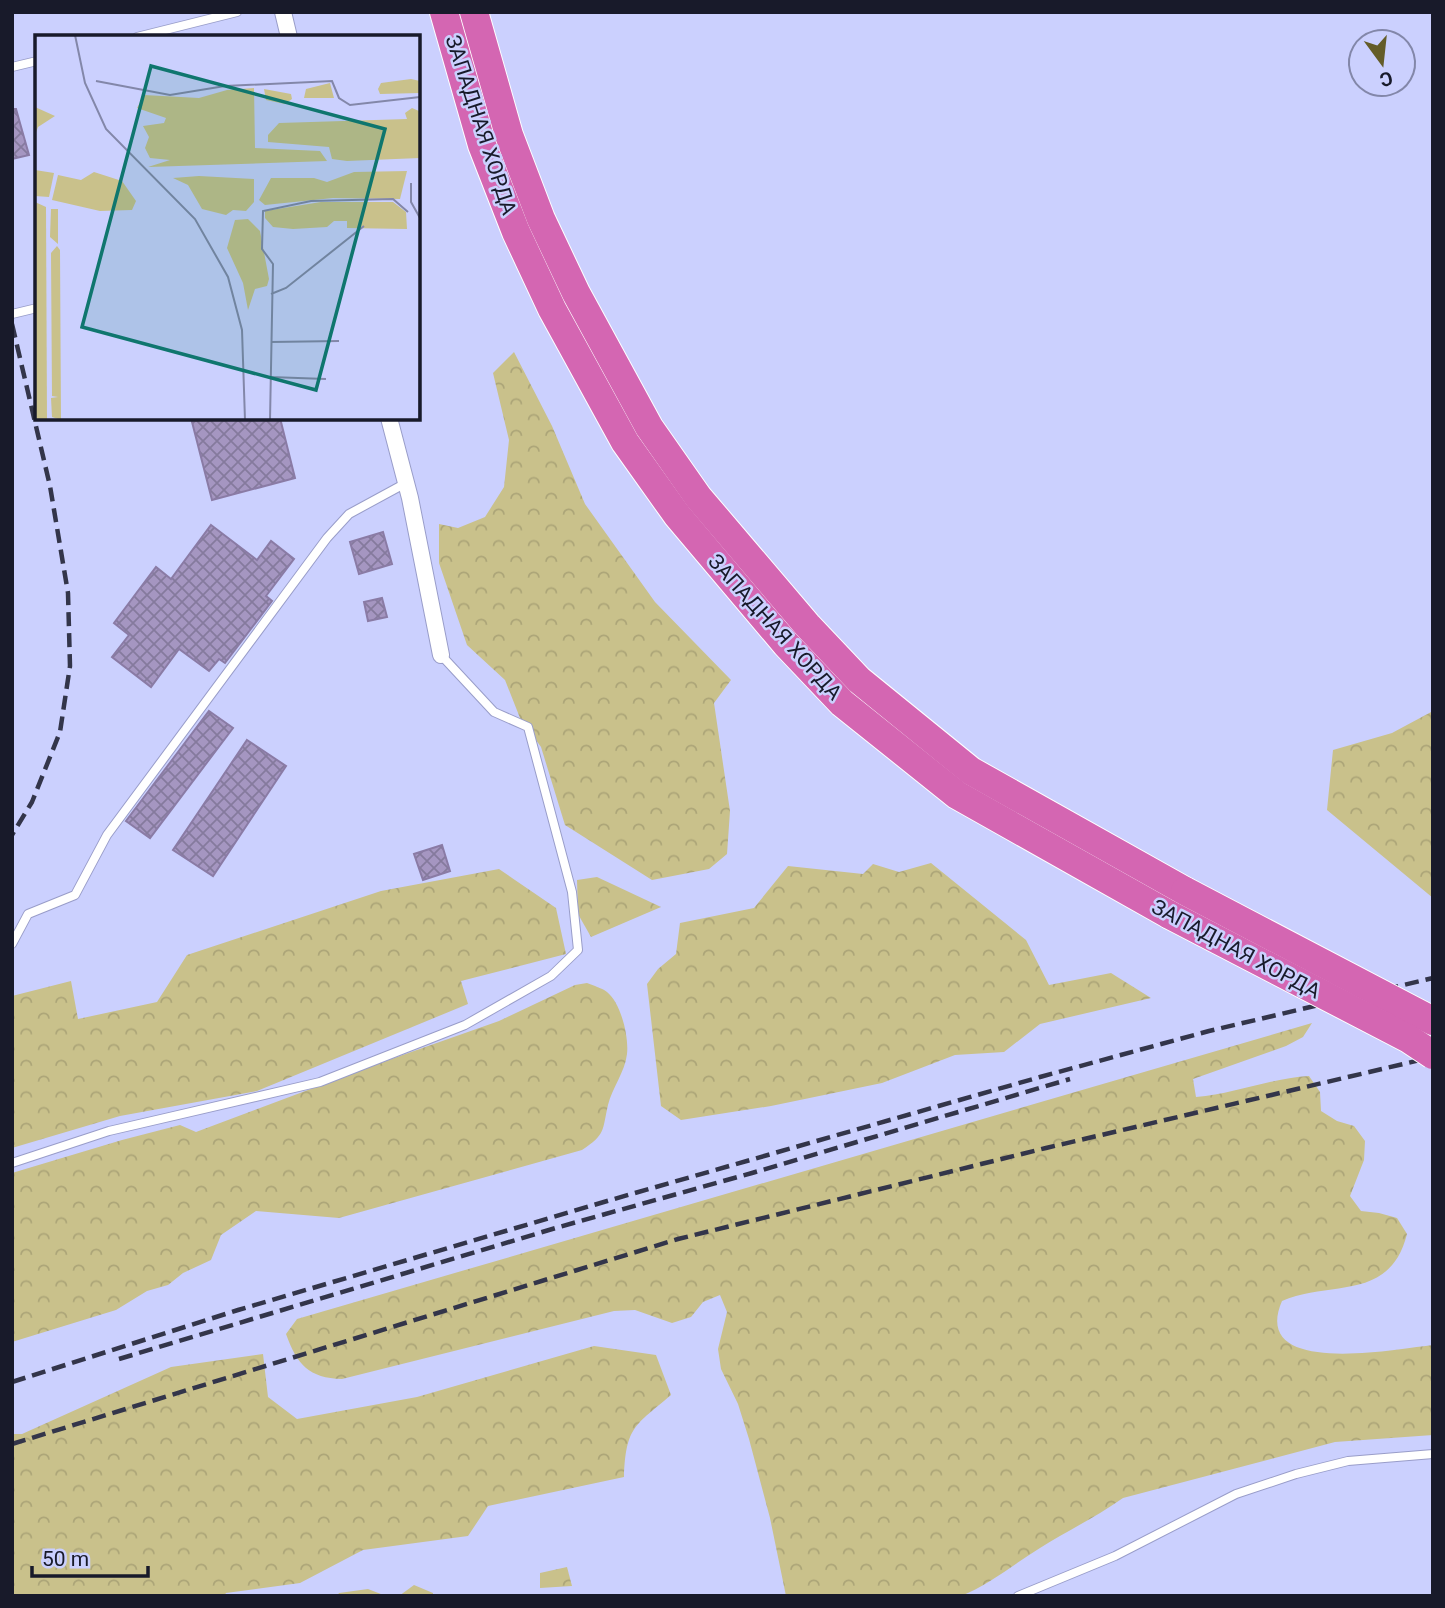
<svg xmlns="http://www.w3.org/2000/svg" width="1445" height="1608" viewBox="0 0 1445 1608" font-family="Roboto,sans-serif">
	<defs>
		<pattern id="forest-crowns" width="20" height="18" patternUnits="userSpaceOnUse" patternTransform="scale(1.75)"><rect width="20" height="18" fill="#c9c18b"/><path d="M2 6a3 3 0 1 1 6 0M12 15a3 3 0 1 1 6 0" fill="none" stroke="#aca578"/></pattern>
		<pattern id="building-cross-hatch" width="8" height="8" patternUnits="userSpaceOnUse" patternTransform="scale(1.75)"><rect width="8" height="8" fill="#a596c1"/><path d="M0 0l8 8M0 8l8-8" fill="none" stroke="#857a9d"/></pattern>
	</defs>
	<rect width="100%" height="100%" fill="#cbd0fe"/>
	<g fill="url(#forest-crowns)">
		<path d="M 514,352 L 552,426 L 585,504 L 655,602 L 731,680 L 714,703 L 730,811 L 727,854 L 709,869 L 652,880 L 565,825 L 541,747 L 520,718 L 505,680 L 467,645 L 439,563 L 439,524 L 458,528 L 485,517 L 504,487 L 509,440 L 493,373 Z"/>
		<path d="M 1433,711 L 1433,898 L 1327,810 L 1333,750 L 1392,733 Z"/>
		<path d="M 931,863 L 1026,940 L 1049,985 L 1111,973 L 1151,998 L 1040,1024 L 1004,1052 L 955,1055 L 882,1083 L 771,1106 L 681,1120 L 661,1106 L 647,984 L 658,969 L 676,954 L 680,923 L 754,908 L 788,866 L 863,874 L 873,864 L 899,872 Z"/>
		<path d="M 499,869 L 556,908 L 566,954 L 461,981 L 468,1004 L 257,1091 L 120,1116 L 12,1148 L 12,996 L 71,981 L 78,1019 L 157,1002 L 187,955 L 381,891 Z"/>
		<path d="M 597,877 L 661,907 L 591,937 L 578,914 L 577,880 Z"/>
		<path d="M 587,983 C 594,986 602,988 607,992 C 621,1003 629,1037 627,1054 C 625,1072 612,1088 608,1105 C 602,1131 606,1134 582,1150 L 339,1218 L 256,1211 L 221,1235 L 211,1260 L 183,1273 L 168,1285 L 147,1291 L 116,1310 L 12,1342 L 12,1173 L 122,1140 L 180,1125 L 196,1132 L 380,1063 L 499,1021 L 575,985 Z"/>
		<path d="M 1312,1023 L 1303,1037 L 1286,1046 L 1193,1079 L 1196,1097 C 1234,1094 1271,1078 1309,1076 L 1320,1092 L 1321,1111 L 1337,1121 L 1354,1126 L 1365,1141 L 1364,1160 L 1350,1196 L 1361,1211 L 1379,1213 L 1397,1218 L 1407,1234 C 1390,1302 1331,1280 1282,1301 C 1249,1378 1395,1349 1433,1345 L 1433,1435 L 1335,1442 L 1123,1498 C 1096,1517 1067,1531 1040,1548 C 1014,1564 989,1585 961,1596 L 786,1596 L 770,1518 L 749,1439 L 738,1404 L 721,1369 L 718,1349 L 727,1312 L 720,1295 L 703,1302 L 691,1317 L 672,1323 L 635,1310 L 614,1311 L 342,1379 C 309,1378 297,1365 286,1334 L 297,1319 Z"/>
		<path d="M 594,1346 L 656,1355 L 671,1395 C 635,1426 626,1426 624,1477 L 488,1506 L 468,1536 L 363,1550 L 300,1583 L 226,1593 L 224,1596 L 12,1596 L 12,1434 L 22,1434 L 171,1367 L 263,1354 L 268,1397 L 297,1419 L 417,1397 Z"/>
		<path d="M 567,1567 L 572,1586 L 540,1588 L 540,1573 Z"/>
		<path d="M 414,1585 L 433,1593 L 433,1596 L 399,1596 Z"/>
		<path d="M 368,1589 L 386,1596 L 337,1596 L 339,1593 Z"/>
	</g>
	<g fill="url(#building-cross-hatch)" stroke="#8a7ba5" stroke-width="2">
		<path d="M 12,109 L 16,109 L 29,155 L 12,159 Z"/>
		<path d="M 191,418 L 280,418 L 295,478 L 212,500 Z"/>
		<path d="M 211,525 L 257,560 L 271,541 L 294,559 L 266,596 L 272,601 L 225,663 L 219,659 L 209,671 L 179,649 L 151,687 L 112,657 L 129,635 L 114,623 L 156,567 L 171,579 Z"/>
		<path d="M 383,532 L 392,564 L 359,574 L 350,542 Z"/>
		<path d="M 382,598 L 387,617 L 368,621 L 364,602 Z"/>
		<path d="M 209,711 L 233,728 L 150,838 L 126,821 Z"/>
		<path d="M 247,740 L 286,766 L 213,876 L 173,850 Z"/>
		<path d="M 442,845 L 450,871 L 423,880 L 414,854 Z"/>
	</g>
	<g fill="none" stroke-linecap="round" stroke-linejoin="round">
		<defs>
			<g id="lane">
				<path d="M 137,37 L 237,12"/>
				<path d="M 12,67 L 37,61"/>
				<path d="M 12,314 L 37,308"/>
				<path d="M 12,944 L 28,914 L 75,895 L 107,835 L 327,538 L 349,514 L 406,483"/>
				<path d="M 12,1163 L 109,1131 L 320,1082 L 465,1025 L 551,976 L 578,950 L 572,892 L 528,727 L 494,712 L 441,655"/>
				<path d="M 1018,1596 L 1115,1556 L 1236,1494 L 1296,1474 L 1348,1461 L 1433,1454"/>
			</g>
			<g id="street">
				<path d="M 283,12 L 289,37"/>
				<path d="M 389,418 L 410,498 L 441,655"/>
			</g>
			<g id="highway">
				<path d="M 444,12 L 482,145 L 516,232 L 552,309 L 625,442 L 677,515 L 786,644 L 842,703 L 957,795 L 1170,915"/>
				<path d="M 474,12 L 509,135 L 541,219 L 576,293 L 649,427 L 698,497 L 807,625 L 859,680 L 971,771 L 1185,891"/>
			</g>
		</defs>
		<use href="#lane" stroke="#999dc9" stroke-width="10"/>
		<use href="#street" stroke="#999dc9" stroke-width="18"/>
		<use href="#highway" stroke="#fff" stroke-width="30"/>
		<use href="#lane" stroke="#fff" stroke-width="8"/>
		<use href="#street" stroke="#fff" stroke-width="16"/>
		<use href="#highway" stroke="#d466b2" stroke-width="28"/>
		<g stroke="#33354a" stroke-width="4.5" stroke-dasharray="14 7" stroke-linecap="butt">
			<path d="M 12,324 L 50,486 L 68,593 L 70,666 L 60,732 L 32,802 L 12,835"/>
			<path d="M 119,1359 L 559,1227 L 752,1173 L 1070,1079"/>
			<path d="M 12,1382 L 238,1310 L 614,1199 L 1040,1077 L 1209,1031 L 1433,978"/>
			<path d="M 12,1444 L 678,1239 L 1046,1148 L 1433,1057"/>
		</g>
		<defs>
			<g id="highway-bridge">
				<path d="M 1185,891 L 1433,1021"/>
				<path d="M 1170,915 L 1409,1039 L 1433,1055"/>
			</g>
		</defs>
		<use href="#highway-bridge" stroke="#fff" stroke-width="30" stroke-linecap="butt"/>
		<use href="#highway-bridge" stroke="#d466b2" stroke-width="28"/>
	</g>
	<g text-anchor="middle" stroke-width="5" stroke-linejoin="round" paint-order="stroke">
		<g font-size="21" fill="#181a2a" stroke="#cbd0fe">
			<text transform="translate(481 125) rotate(72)" y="7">ЗАПАДНАЯ ХОРДА</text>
			<text transform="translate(775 627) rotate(48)" y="7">ЗАПАДНАЯ ХОРДА</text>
			<text transform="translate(1236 949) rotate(28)" y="7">ЗАПАДНАЯ ХОРДА</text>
		</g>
	</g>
	<g transform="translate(35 35)">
		<rect width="385" height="385" fill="#cbd0fe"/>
		<path d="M 0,167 L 11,172 L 12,385 L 0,385 Z" fill="#c9c18b"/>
		<path d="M 376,44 L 385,46 L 385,58 L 345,59 L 343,54 L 346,48 ZM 295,48 L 299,63 L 269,63 L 271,54 ZM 219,53 L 220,113 L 285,116 L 292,126 L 113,132 L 135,125 L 115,123 L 110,113 L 114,102 L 108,91 L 129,88 L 131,83 L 102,73 L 109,60 L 164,63 L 192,55 ZM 229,54 L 256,59 L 257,64 L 250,69 L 231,65 ZM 0,72 L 20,81 L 3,92 L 0,100 ZM 385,72 L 385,123 L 312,126 L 297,124 L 294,112 L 233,107 L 233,100 L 244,88 L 372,84 L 370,78 L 377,73 L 384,76 ZM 0,135 L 19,138 L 14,162 L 0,161 ZM 372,136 L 365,164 L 298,163 L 230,170 L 224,165 L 236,143 L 279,143 L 292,147 L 319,137 ZM 59,137 L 87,146 L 101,166 L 97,175 L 65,176 L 17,165 L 23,140 L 46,145 ZM 164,141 L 219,144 L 219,167 L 211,176 L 198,175 L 191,180 L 167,174 L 153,150 L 138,143 ZM 286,167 L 358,167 L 371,177 L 372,194 L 312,193 L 312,186 L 299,186 L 292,192 L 258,194 L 238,192 L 230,183 L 230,176 ZM 16,174 L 23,174 L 23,209 L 15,202 ZM 213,184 L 225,196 L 234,244 L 232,251 L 220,254 L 213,275 L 208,248 L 192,213 L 200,185 ZM 22,211 L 25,215 L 26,385 L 17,382 L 16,363 L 23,362 L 17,361 L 16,218 Z" fill="#c9c18b"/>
		<path fill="none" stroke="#8387a9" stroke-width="2" d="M 40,0 L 50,48 L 71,94 L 160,184 L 193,242 L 207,295 L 210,385M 61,46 L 135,60 L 190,51 L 297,46 L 304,63 L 315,70 L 385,62M 376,148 L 376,167 L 385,183M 236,259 L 251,253 L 329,191M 236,307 L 304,306M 235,342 L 291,344M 235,385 L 238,229 L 227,214 L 228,176 L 276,166 L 358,164 L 373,177M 384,385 L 385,262"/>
		<path fill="#0f766e" fill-opacity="0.15" stroke="#0f766e" stroke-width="3.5" d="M 116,31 L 350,94 L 281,355 L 47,292 Z"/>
		<rect width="385" height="385" fill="none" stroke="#181a2a" stroke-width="3.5"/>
	</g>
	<rect width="1445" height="1608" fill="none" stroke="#181a2a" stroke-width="28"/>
	<g transform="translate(1382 63) rotate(165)"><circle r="33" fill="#cbd0fe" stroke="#8387a9" stroke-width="2"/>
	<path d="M0-5L12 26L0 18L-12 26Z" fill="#645c28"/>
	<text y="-10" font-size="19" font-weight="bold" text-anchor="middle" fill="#181a2a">С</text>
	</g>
	<path d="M32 1566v10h116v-10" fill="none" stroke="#181a2a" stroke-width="3.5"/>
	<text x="42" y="1566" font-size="21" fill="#181a2a" stroke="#cbd0fe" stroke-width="5" paint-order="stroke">50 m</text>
</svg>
